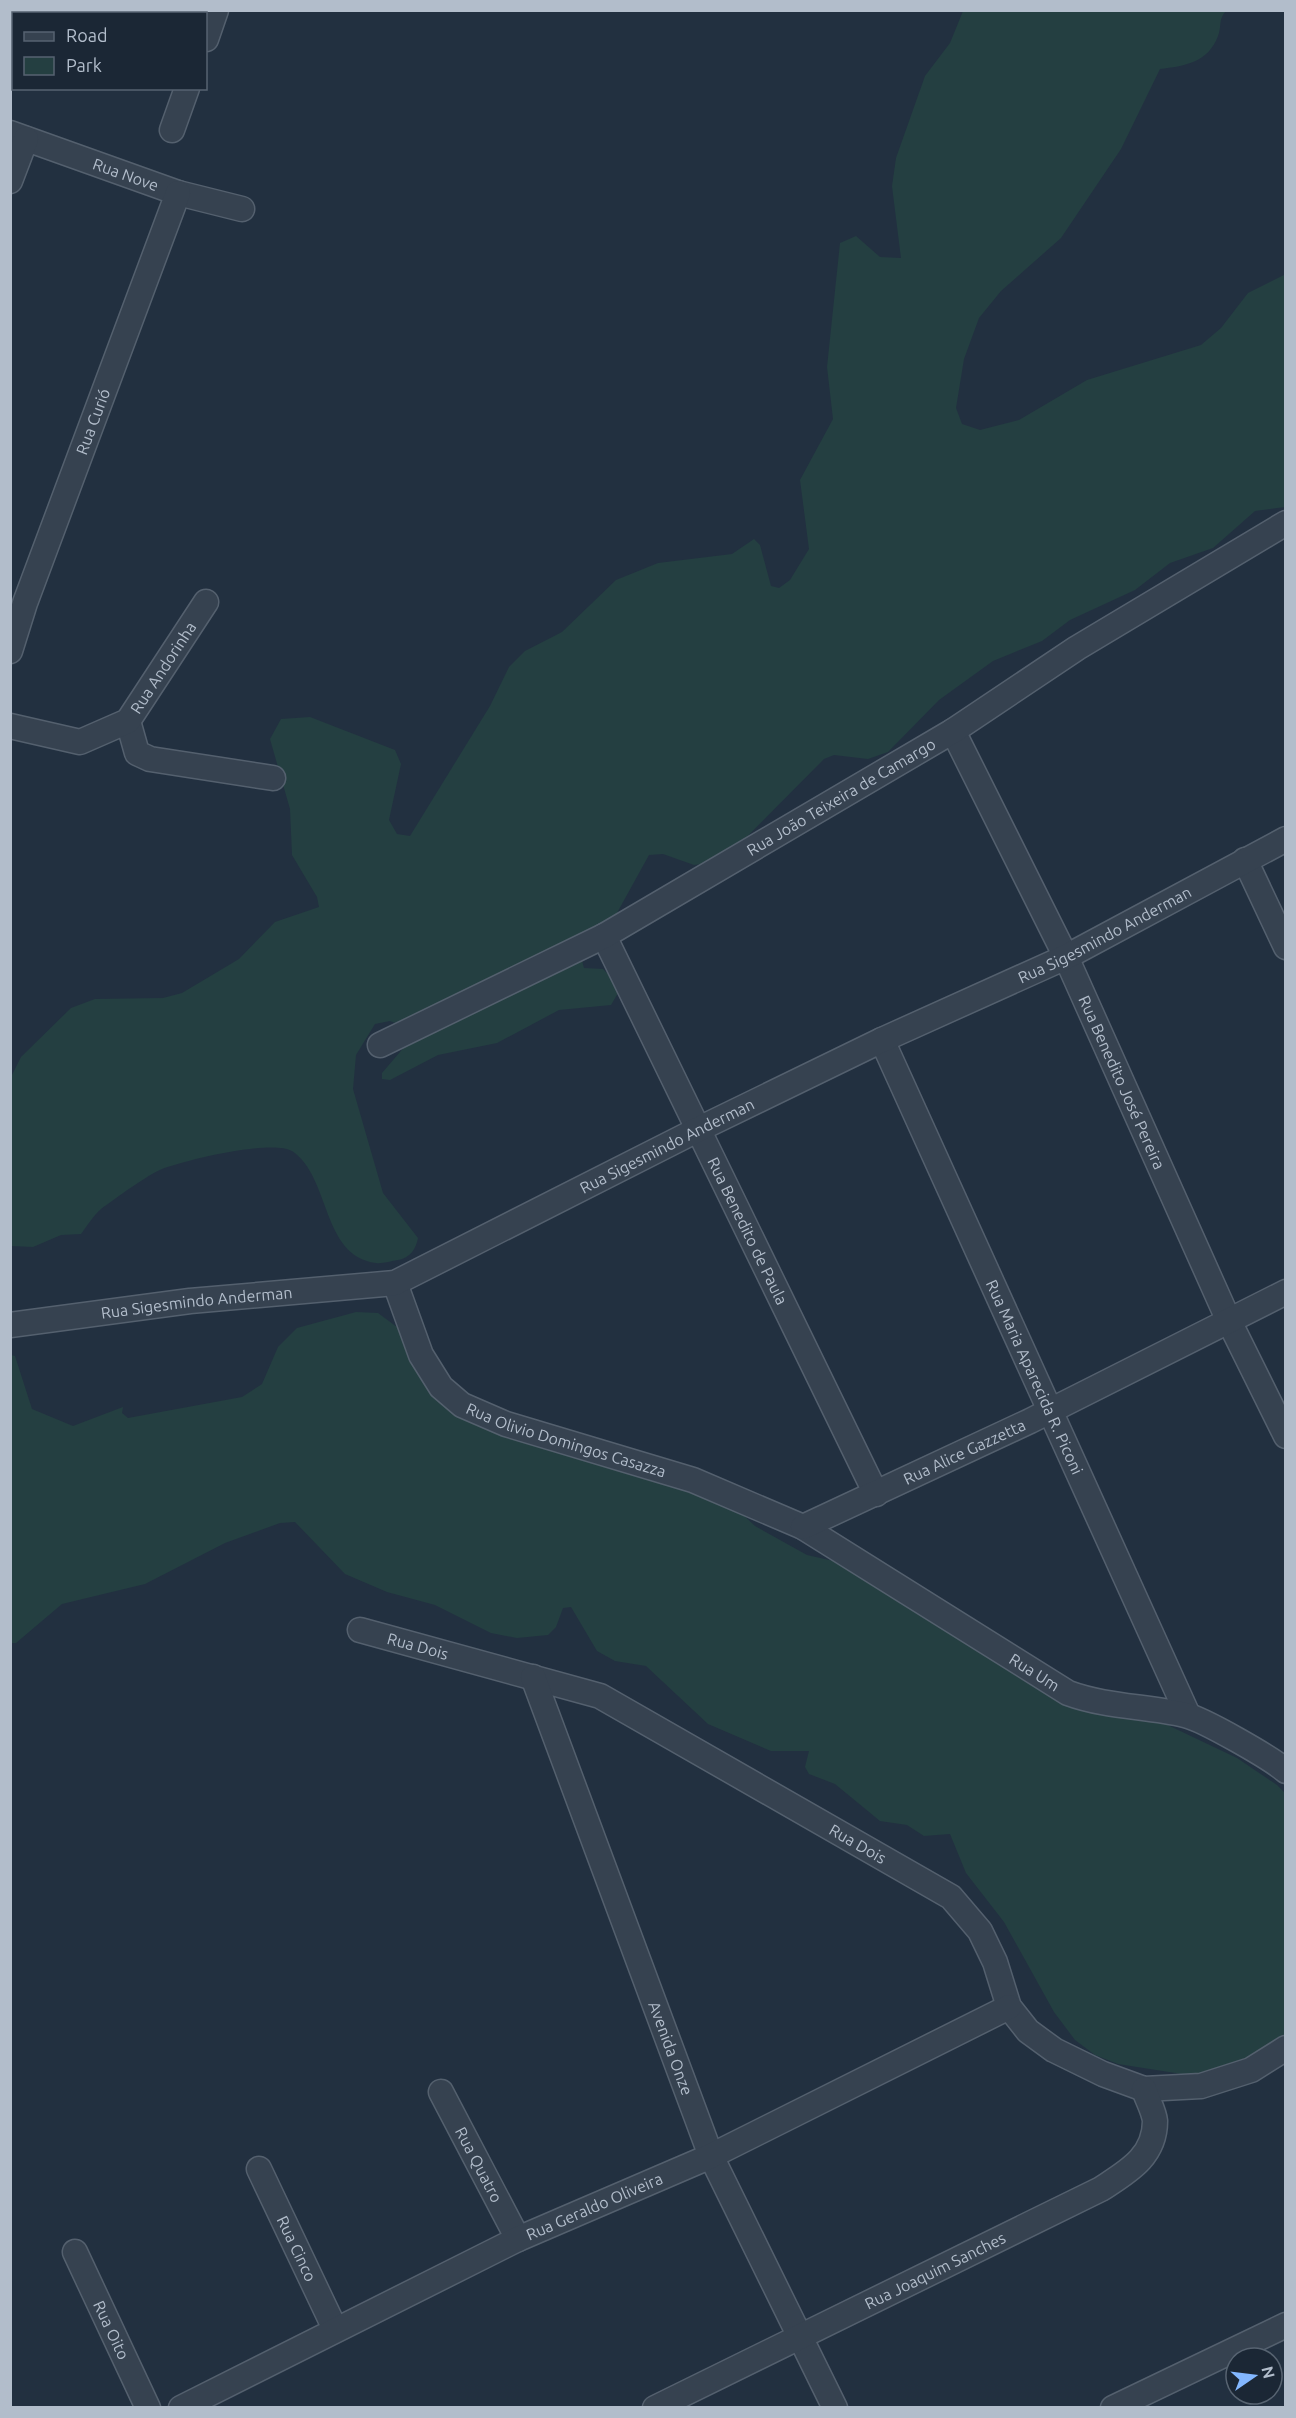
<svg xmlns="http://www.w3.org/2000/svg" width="1296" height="2418" viewBox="0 0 1296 2418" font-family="Ubuntu,sans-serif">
	<rect width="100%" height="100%" fill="#223040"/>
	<g fill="#243f41">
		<path d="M 963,11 L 1226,11 C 1218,19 1222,26 1218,36 C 1208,63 1184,66 1160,69 L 1121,149 L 1061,238 L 1001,291 L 979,318 L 964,359 L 956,408 L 962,424 L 980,430 L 1019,420 L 1087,380 L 1201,345 L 1221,328 L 1248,293 L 1284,275 L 1285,271 L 1285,507 L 1255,511 L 1213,548 L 1170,563 L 1135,590 L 1070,620 L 1042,641 L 993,661 L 939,700 L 888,752 L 868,759 L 834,755 L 824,759 L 723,861 L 694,865 L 663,854 L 649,855 L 612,922 L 581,957 L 584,968 L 603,969 L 615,981 L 618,993 L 611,1005 L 559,1010 L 497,1043 L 438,1055 L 390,1080 L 382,1079 L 382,1073 L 412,1038 L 414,1030 L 390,1021 L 375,1024 L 356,1055 L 353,1089 L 383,1193 L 418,1238 C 416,1249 410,1258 398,1260 C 391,1261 382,1264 376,1263 C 321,1256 331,1177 292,1151 C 272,1139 185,1160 162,1169 C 149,1174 113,1200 101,1209 C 93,1216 87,1226 81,1234 L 61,1235 L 33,1247 L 11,1246 L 10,1079 L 21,1057 L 71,1008 L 95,999 L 163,998 L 182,993 L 239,959 L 275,922 L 319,907 L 317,897 L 292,855 L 290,809 L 270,739 L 281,719 L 310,717 L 395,750 L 401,764 L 389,820 L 397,834 L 410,836 L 490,706 L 509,667 L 525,651 L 562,632 L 616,580 L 658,563 L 732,554 L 754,539 L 760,545 L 771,586 L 779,588 L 790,580 L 809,549 L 800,480 L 833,419 L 827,367 L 840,243 L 856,236 L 880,257 L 901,258 L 892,186 L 896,158 L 925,76 L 950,43 Z"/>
		<path d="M 356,1312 L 378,1313 L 401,1330 L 427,1381 L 662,1476 L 695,1494 L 722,1495 L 755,1526 L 807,1555 L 891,1574 L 1018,1672 L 1155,1719 L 1237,1758 L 1277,1785 L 1286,1794 L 1285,2046 L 1233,2070 L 1188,2075 L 1118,2064 L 1095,2055 L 1075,2040 L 1054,2012 L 1004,1922 L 966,1873 L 950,1834 L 924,1836 L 907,1825 L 880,1821 L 835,1784 L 809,1774 L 805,1767 L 809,1751 L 771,1751 L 708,1724 L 646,1666 L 615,1661 L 597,1651 L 571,1607 L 563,1608 L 556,1627 L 548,1635 L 517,1638 L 491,1633 L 435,1605 L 387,1592 L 345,1574 L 295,1522 L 280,1523 L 225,1543 L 145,1584 L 62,1604 L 16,1643 L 11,1643 L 11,1355 L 15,1356 L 32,1409 L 73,1426 L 123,1407 L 122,1413 L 128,1418 L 242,1397 L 262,1384 L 278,1347 L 297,1328 Z"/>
	</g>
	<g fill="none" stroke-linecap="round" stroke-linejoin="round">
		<defs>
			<g id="minor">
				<path d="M 206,39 L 216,10"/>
				<path d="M 172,130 L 187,88"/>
				<path id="s1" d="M 10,133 L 178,193 L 242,209"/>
				<path d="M 10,181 L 26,139"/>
				<path id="s2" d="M 10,651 L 25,603 L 178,193"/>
				<path d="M 128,721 L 137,753 L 150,759 L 273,778"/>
				<path id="s3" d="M 10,726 L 80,742 L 128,721 L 206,602"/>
				<path id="s4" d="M 953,731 L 1066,957 L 1228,1319 L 1286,1436"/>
				<path d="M 1245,860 L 1286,947"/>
				<path id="s5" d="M 604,936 L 876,1494"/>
				<path id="s6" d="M 882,1040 L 1188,1715"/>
				<path id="s7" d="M 380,1045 L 604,936 L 953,731 L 1077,648 L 1286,523"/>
				<path id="s8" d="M 395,1283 L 421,1355 L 441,1387 L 462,1405 L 506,1424 L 693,1480 L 803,1527 L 1068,1693 C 1106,1707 1146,1706 1185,1715 C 1203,1719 1271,1758 1286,1771"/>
				<path id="s9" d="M 10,1325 L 190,1301 L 395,1283 L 697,1130 L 882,1040 L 1066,957 L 1286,839"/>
				<path id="s10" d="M 803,1527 L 1030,1421 L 1286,1292"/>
				<path id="s11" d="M 360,1630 L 600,1696 L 951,1897 L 980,1931 L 995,1962 L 1009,2007 L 1028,2031 L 1054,2050 L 1103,2074 L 1144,2089 L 1201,2086 L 1251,2070 L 1286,2048"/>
				<path id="s12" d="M 533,1677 L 711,2156 L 835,2408"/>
				<path id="s13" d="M 441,2092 L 518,2239"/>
				<path id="s14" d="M 259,2169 L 335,2329"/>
				<path id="s15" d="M 75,2252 L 148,2408"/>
				<path id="s16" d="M 181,2408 L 518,2239 L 711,2156 L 1009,2007"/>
				<path id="s17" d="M 655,2408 L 1101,2189 C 1127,2172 1155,2157 1155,2121 C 1154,2111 1147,2099 1144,2089"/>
				<path d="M 1113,2408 L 1286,2325"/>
			</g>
		</defs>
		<use href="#minor" stroke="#54606e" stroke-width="27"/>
		<use href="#minor" stroke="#364250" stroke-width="24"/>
	</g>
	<g text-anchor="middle" stroke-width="6" stroke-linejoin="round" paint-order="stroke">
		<g font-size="16" fill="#b2bdcb" stroke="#1b2735">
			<text dy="6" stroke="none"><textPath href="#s1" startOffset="123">Rua Nove</textPath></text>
			<text dy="6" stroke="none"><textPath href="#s2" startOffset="244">Rua Curió</textPath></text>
			<text dy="6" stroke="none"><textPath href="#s3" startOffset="188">Rua Andorinha</textPath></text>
			<text dy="6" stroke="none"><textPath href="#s7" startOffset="524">Rua João Teixeira de Camargo</textPath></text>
			<text dy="6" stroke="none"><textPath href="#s9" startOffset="1178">Rua Sigesmindo Anderman</textPath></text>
			<text dy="6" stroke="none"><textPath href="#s4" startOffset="390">Rua Benedito José Pereira</textPath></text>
			<text dy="6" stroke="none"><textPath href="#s9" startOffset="692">Rua Sigesmindo Anderman</textPath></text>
			<text dy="6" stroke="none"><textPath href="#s5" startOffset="328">Rua Benedito de Paula</textPath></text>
			<text dy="6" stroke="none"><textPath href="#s9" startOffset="188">Rua Sigesmindo Anderman</textPath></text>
			<text dy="6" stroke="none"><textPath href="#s6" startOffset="370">Rua Maria Aparecida R. Piconi</textPath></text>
			<text dy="6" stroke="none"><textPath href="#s8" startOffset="252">Rua Olivio Domingos Casazza</textPath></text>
			<text dy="6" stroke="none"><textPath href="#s10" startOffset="178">Rua Alice Gazzetta</textPath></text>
			<text dy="6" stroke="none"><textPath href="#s11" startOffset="60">Rua Dois</textPath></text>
			<text dy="6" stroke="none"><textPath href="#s8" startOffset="778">Rua Um</textPath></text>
			<text dy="6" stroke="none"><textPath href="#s11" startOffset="546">Rua Dois</textPath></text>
			<text dy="6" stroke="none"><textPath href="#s12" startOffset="396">Avenida Onze</textPath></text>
			<text dy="6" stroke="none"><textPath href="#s13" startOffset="82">Rua Quatro</textPath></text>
			<text dy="6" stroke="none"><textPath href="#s16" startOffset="460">Rua Geraldo Oliveira</textPath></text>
			<text dy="6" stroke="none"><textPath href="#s14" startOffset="88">Rua Cinco</textPath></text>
			<text dy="6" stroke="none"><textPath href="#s17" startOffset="312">Rua Joaquim Sanches</textPath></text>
			<text dy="6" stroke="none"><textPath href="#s15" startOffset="86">Rua Oito</textPath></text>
		</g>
	</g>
	<rect width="1296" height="2418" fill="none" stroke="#b2bdcb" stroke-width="24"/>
	<rect x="12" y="12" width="195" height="78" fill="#1b2735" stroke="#576371" stroke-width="1.5"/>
	<rect x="24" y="32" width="30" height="9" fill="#364250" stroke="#576371" stroke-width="1.5"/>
	<text x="66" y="42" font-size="18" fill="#b2bdcb">Road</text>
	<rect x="24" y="57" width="30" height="18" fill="#243f41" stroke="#576371" stroke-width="1.5"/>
	<text x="66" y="72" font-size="18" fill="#b2bdcb">Park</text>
	<g transform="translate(1254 2376) rotate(76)"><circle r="28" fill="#1b2735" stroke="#576371" stroke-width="1.5"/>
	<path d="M0-4.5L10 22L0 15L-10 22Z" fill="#83b7ff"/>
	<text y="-9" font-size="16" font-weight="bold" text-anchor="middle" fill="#b2bdcb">N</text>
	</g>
</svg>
